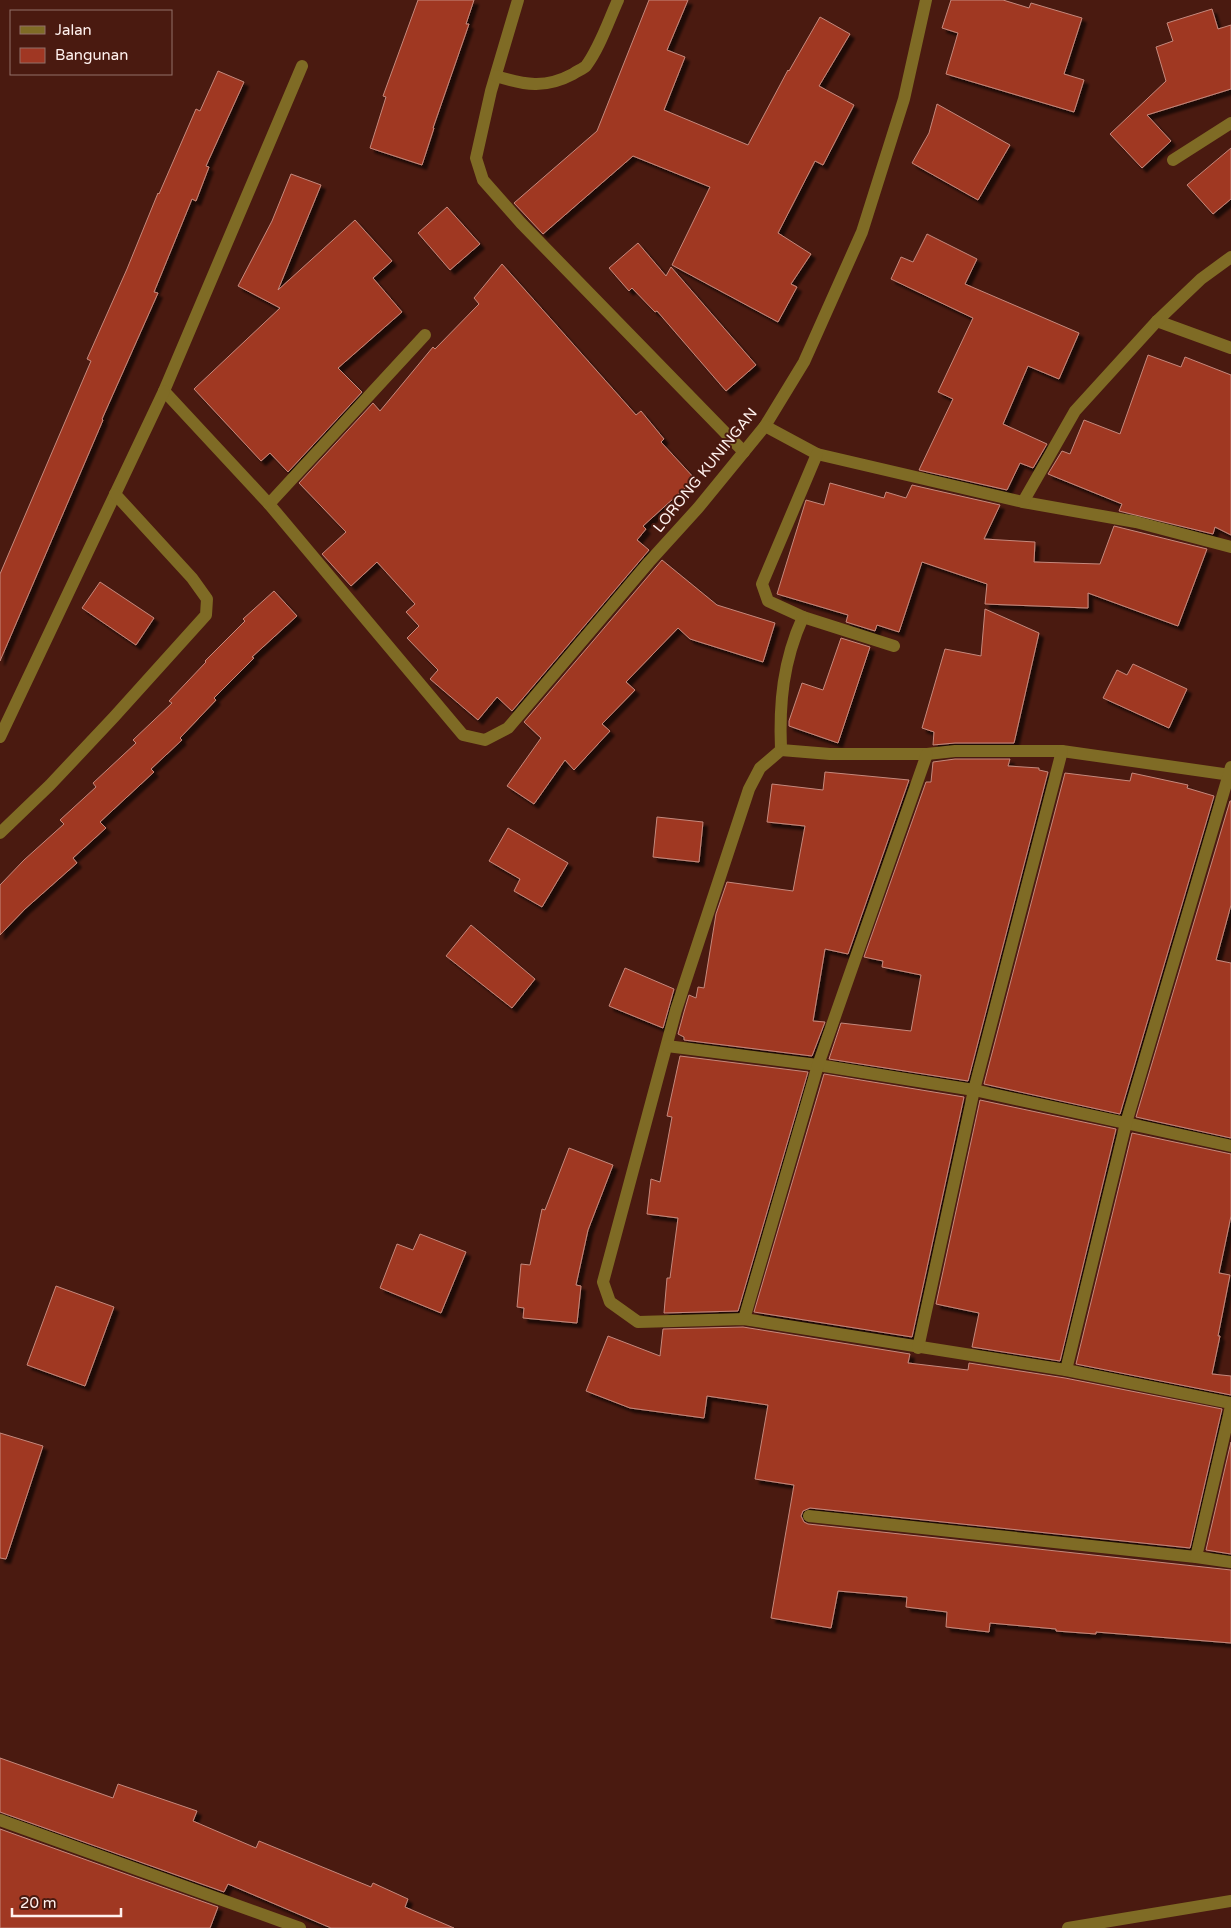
<svg xmlns="http://www.w3.org/2000/svg" width="1231" height="1928" viewBox="0 0 1231 1928" font-family="'Varela Round',sans-serif">
	<defs>
		<filter id="shadow"><feDropShadow dx="4.5" dy="4.5" stdDeviation="1" flood-color="#0009"/></filter>
	</defs>
	<rect width="100%" height="100%" fill="#4a1a10"/>
	<g fill="#a03723" stroke="#c5897c" filter="url(#shadow)">
		<path d="M 418,0 L 474,0 L 466,24 L 469,24 L 433,128 L 434,128 L 422,165 L 370,148 L 386,97 L 383,96 Z"/>
		<path d="M 649,0 L 688,0 L 667,50 L 685,57 L 664,110 L 748,145 L 788,70 L 789,71 L 820,17 L 850,34 L 819,86 L 854,105 L 823,165 L 815,161 L 778,233 L 811,254 L 791,284 L 797,287 L 778,322 L 672,265 L 710,187 L 633,156 L 543,234 L 514,203 L 597,131 Z"/>
		<path d="M 951,0 L 1003,0 L 1029,8 L 1031,3 L 1082,18 L 1064,74 L 1084,80 L 1074,112 L 946,74 L 958,33 L 942,28 Z"/>
		<path d="M 1212,9 L 1218,29 L 1231,25 L 1231,89 L 1147,115 L 1171,141 L 1142,168 L 1110,134 L 1166,81 L 1156,47 L 1173,41 L 1167,23 Z"/>
		<path d="M 218,71 L 244,82 L 206,166 L 209,167 L 196,201 L 192,199 L 154,292 L 158,293 L 102,419 L 103,420 L 0,661 L 0,574 L 91,361 L 87,359 L 127,269 L 158,193 L 159,194 L 196,109 L 200,111 Z"/>
		<path d="M 937,104 L 1010,145 L 978,200 L 912,163 L 929,133 Z"/>
		<path d="M 1231,148 L 1231,199 L 1213,214 L 1187,185 Z"/>
		<path d="M 291,174 L 321,185 L 278,290 L 355,220 L 392,261 L 373,278 L 402,312 L 338,368 L 362,392 L 288,472 L 270,453 L 261,461 L 194,389 L 280,308 L 238,286 L 272,221 Z"/>
		<path d="M 447,207 L 480,244 L 450,270 L 418,233 Z"/>
		<path d="M 927,234 L 977,259 L 965,284 L 1079,333 L 1059,379 L 1028,366 L 1003,424 L 1047,444 L 1033,468 L 1020,463 L 1007,490 L 919,470 L 953,399 L 938,392 L 973,318 L 891,279 L 901,257 L 913,262 Z"/>
		<path d="M 638,243 L 666,276 L 671,267 L 756,365 L 726,391 L 657,311 L 655,312 L 632,288 L 629,291 L 609,268 Z"/>
		<path d="M 502,264 L 636,415 L 641,411 L 664,439 L 661,442 L 695,479 L 643,526 L 646,529 L 637,540 L 649,550 L 512,711 L 497,697 L 478,720 L 430,679 L 438,670 L 407,638 L 419,626 L 406,612 L 415,604 L 377,562 L 351,586 L 322,554 L 346,532 L 299,483 L 373,403 L 380,411 L 433,347 L 435,349 L 479,304 L 474,298 Z"/>
		<path d="M 1148,355 L 1181,367 L 1185,357 L 1231,375 L 1231,535 L 1215,527 L 1213,534 L 1119,511 L 1122,504 L 1048,474 L 1062,451 L 1070,454 L 1084,420 L 1120,434 Z"/>
		<path d="M 830,483 L 884,498 L 886,492 L 906,498 L 912,485 L 1000,505 L 984,539 L 1035,542 L 1034,562 L 1100,564 L 1114,526 L 1207,549 L 1178,626 L 1088,593 L 1088,608 L 985,604 L 987,584 L 922,562 L 899,632 L 877,625 L 875,631 L 846,622 L 848,615 L 777,594 L 806,500 L 824,505 Z"/>
		<path d="M 662,560 L 717,605 L 775,623 L 763,662 L 690,639 L 678,628 L 626,682 L 635,690 L 602,724 L 610,731 L 574,770 L 565,760 L 534,804 L 507,786 L 541,738 L 524,722 Z"/>
		<path d="M 100,582 L 154,618 L 136,645 L 82,608 Z"/>
		<path d="M 274,591 L 297,616 L 252,657 L 254,658 L 214,698 L 216,700 L 180,738 L 182,740 L 151,769 L 154,772 L 100,822 L 106,828 L 73,858 L 77,863 L 25,909 L 0,935 L 0,885 L 24,860 L 64,824 L 60,820 L 96,787 L 93,783 L 136,743 L 133,740 L 172,703 L 169,701 L 206,662 L 205,661 L 245,621 L 243,619 Z"/>
		<path d="M 985,609 L 1039,633 L 1014,743 L 955,743 L 933,745 L 934,732 L 922,728 L 945,649 L 981,656 Z"/>
		<path d="M 841,638 L 870,647 L 838,743 L 789,726 L 789,721 L 802,683 L 823,690 Z"/>
		<path d="M 1133,664 L 1187,689 L 1169,728 L 1103,698 L 1117,670 L 1127,675 Z"/>
		<path d="M 955,759 L 1010,759 L 1008,766 L 1039,768 L 1039,770 L 1048,772 L 968,1081 L 829,1059 L 841,1023 L 911,1031 L 921,975 L 882,967 L 883,961 L 864,957 L 926,782 L 931,782 L 933,762 Z"/>
		<path d="M 825,772 L 909,780 L 848,954 L 825,949 L 813,1021 L 825,1022 L 812,1056 L 684,1040 L 684,1037 L 678,1034 L 684,1012 L 689,995 L 696,998 L 698,987 L 704,988 L 716,914 L 727,882 L 793,891 L 805,826 L 767,822 L 772,784 L 823,790 Z"/>
		<path d="M 1065,773 L 1130,781 L 1132,773 L 1188,785 L 1187,788 L 1214,796 L 1120,1114 L 984,1084 Z"/>
		<path d="M 1230,801 L 1231,801 L 1231,905 L 1216,960 L 1231,963 L 1231,1138 L 1136,1117 Z"/>
		<path d="M 657,817 L 703,822 L 699,862 L 653,857 Z"/>
		<path d="M 508,828 L 568,863 L 542,907 L 514,891 L 520,879 L 489,861 Z"/>
		<path d="M 471,925 L 535,979 L 512,1008 L 446,956 Z"/>
		<path d="M 625,968 L 674,989 L 663,1028 L 609,1006 Z"/>
		<path d="M 680,1056 L 808,1072 L 738,1311 L 664,1313 L 667,1278 L 670,1278 L 678,1218 L 647,1214 L 651,1179 L 660,1182 L 672,1117 L 667,1116 Z"/>
		<path d="M 824,1074 L 964,1097 L 912,1337 L 754,1312 Z"/>
		<path d="M 980,1100 L 1116,1129 L 1060,1361 L 972,1347 L 979,1313 L 936,1304 Z"/>
		<path d="M 1132,1133 L 1231,1154 L 1231,1216 L 1219,1273 L 1230,1275 L 1218,1336 L 1220,1336 L 1212,1374 L 1231,1376 L 1231,1395 L 1076,1364 Z"/>
		<path d="M 569,1148 L 613,1165 L 588,1230 L 576,1285 L 581,1286 L 577,1323 L 523,1318 L 524,1308 L 517,1307 L 521,1264 L 530,1265 L 542,1209 L 545,1210 Z"/>
		<path d="M 420,1234 L 466,1252 L 441,1313 L 380,1288 L 397,1244 L 413,1250 Z"/>
		<path d="M 56,1286 L 114,1307 L 85,1386 L 27,1365 Z"/>
		<path d="M 743,1327 L 910,1354 L 908,1363 L 968,1370 L 969,1363 L 1065,1378 L 1222,1409 L 1190,1548 L 810,1508 L 803,1511 L 801,1516 L 804,1522 L 808,1524 L 1231,1570 L 1231,1643 L 1096,1632 L 1096,1634 L 1056,1631 L 1056,1629 L 990,1623 L 989,1632 L 946,1627 L 947,1612 L 906,1607 L 907,1597 L 838,1591 L 831,1628 L 771,1618 L 794,1485 L 755,1479 L 768,1405 L 707,1396 L 704,1418 L 630,1408 L 586,1391 L 608,1336 L 660,1356 L 663,1329 Z"/>
		<path d="M 0,1433 L 43,1446 L 6,1559 L 0,1558 Z"/>
		<path d="M 1231,1442 L 1231,1554 L 1206,1550 Z"/>
		<path d="M 0,1758 L 113,1798 L 118,1784 L 197,1811 L 193,1821 L 256,1848 L 259,1841 L 371,1887 L 373,1883 L 408,1899 L 405,1907 L 454,1928 L 331,1928 L 228,1884 L 224,1892 L 0,1812 Z"/>
		<path d="M 0,1829 L 218,1907 L 210,1928 L 0,1928 Z"/>
	</g>
	<g fill="none" stroke-linecap="round" stroke-linejoin="round">
		<g stroke="#7f6b25" stroke-width="12">
			<path d="M 518,0 L 491,91 L 476,158 L 483,180 L 521,223 L 744,452"/>
			<path d="M 302,66 L 164,391 L 269,504 L 463,735 L 485,740 L 508,728 L 649,562 L 698,508 L 765,426 L 804,362 L 862,232 L 904,99 L 926,0"/>
			<path d="M 496,76 C 525,85 545,89 573,74 C 577,71 583,69 586,66 C 600,47 608,22 618,0"/>
			<path d="M 1173,160 L 1231,123"/>
			<path d="M 1157,321 L 1231,348"/>
			<path d="M 765,426 L 817,454 L 1023,502 L 1136,522 L 1231,547"/>
			<path d="M 817,454 L 762,584 L 768,601 L 803,617 L 894,646"/>
			<path d="M 1023,502 L 1075,411 L 1157,321 L 1201,279 L 1231,257"/>
			<path d="M 269,504 L 425,335"/>
			<path d="M 0,737 L 164,391"/>
			<path d="M 781,750 C 779,703 783,661 803,617"/>
			<path d="M 1231,775 L 1062,751 L 955,751 L 927,754 L 830,754 L 781,750 L 760,768 L 749,789 L 676,1010 L 603,1282 L 610,1302 L 638,1322 L 744,1319 L 1066,1370 L 1231,1403"/>
			<path d="M 0,833 L 50,785 L 114,717 L 206,615 L 207,599 L 192,578 L 115,494"/>
			<path d="M 667,1046 L 818,1065 L 974,1090 L 1231,1146"/>
			<path d="M 744,1319 L 818,1065 L 927,754"/>
			<path d="M 918,1348 L 974,1090 L 1062,751"/>
			<path d="M 1066,1370 L 1126,1123 L 1231,767"/>
			<path d="M 809,1516 L 1196,1557 L 1231,1406"/>
			<path d="M 1196,1557 L 1231,1562"/>
			<path d="M 0,1820 L 300,1928"/>
			<path d="M 1068,1928 L 1231,1901"/>
		</g>
	</g>
	<g text-anchor="middle" stroke-width="4" stroke-linejoin="round" paint-order="stroke">
		<g font-size="15" fill="#fff1ee" stroke="#4a1a10">
			<text transform="translate(705 470) rotate(-51)" y="5">LORONG KUNINGAN</text>
		</g>
	</g>
	<rect x="10" y="10" width="162" height="65" fill="#4a1a10" stroke="#927069"/>
	<rect x="20" y="26" width="25" height="8" fill="#7f6b25" stroke="#927069"/>
	<text x="55" y="35" font-size="15" fill="#fff1ee">Jalan</text>
	<rect x="20" y="48" width="25" height="15" fill="#a03723" stroke="#927069"/>
	<text x="55" y="60" font-size="15" fill="#fff1ee">Bangunan</text>
	<path d="M12 1908v8h109v-8" fill="none" stroke="#fff1ee" stroke-width="2.5"/>
	<text x="20" y="1908" font-size="15" fill="#fff1ee" stroke="#4a1a10" stroke-width="4" paint-order="stroke">20 m</text>
</svg>
